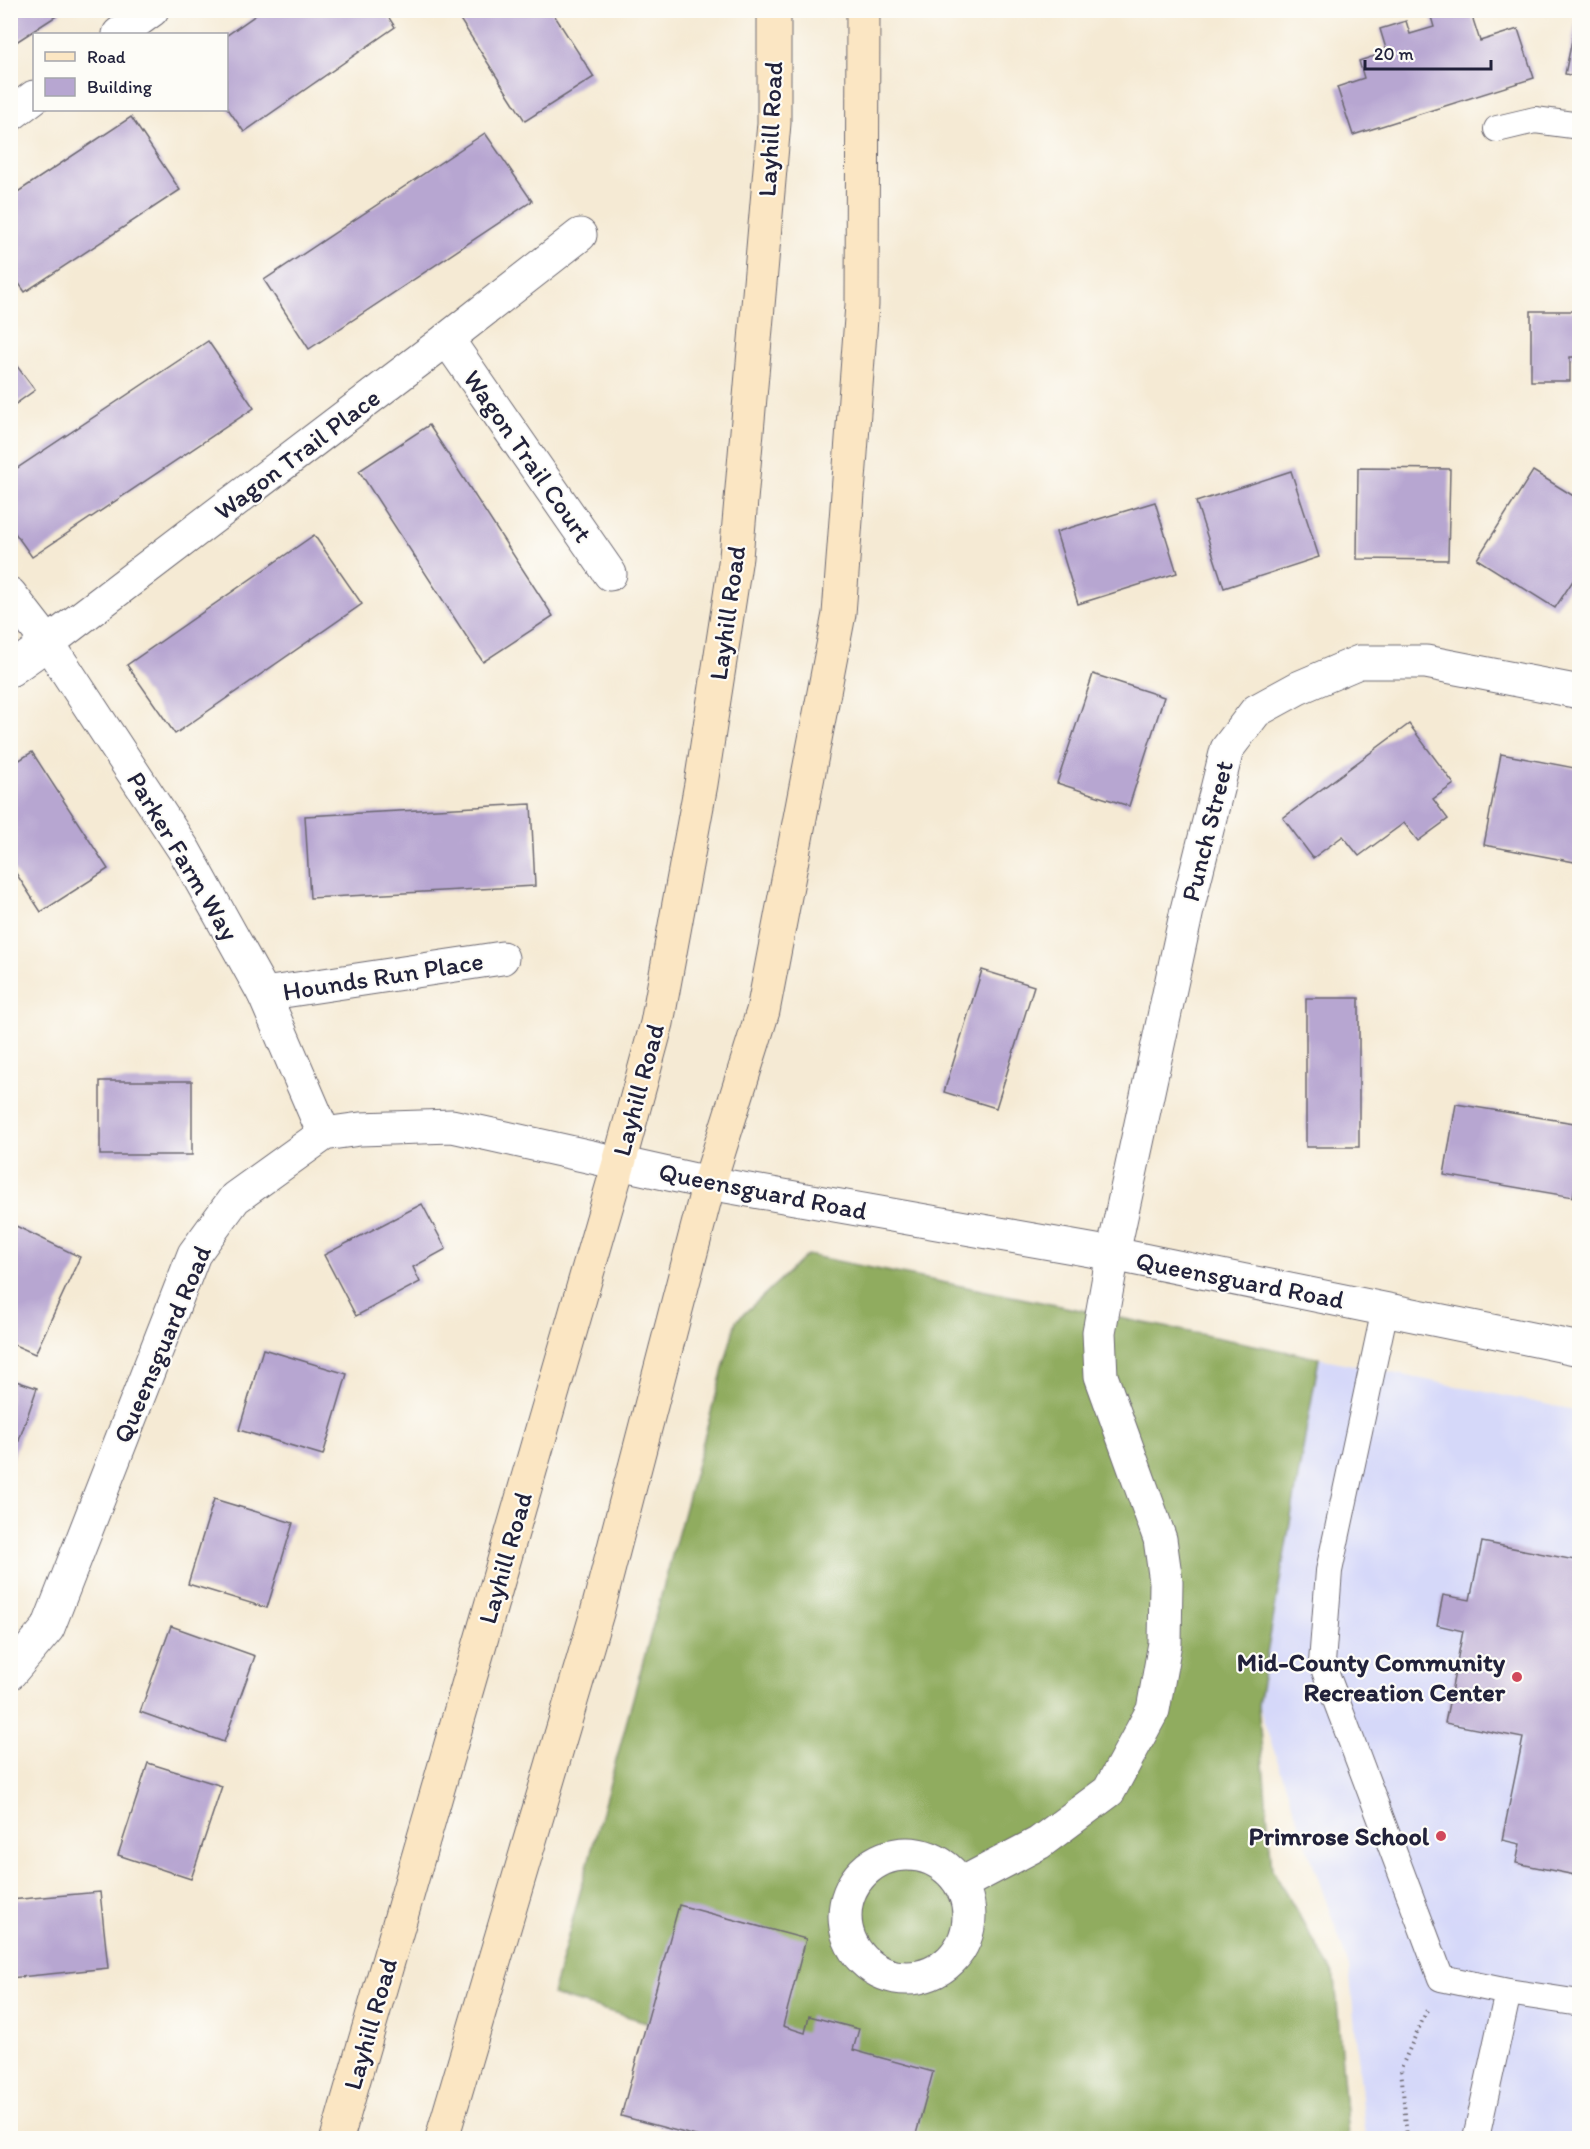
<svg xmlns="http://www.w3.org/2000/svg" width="1590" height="2149" viewBox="0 0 1590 2149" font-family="Itim,sans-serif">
	<rect width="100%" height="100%" fill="#fdfcf7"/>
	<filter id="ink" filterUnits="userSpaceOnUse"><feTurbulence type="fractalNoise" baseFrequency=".0167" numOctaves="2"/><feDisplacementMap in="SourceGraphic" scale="12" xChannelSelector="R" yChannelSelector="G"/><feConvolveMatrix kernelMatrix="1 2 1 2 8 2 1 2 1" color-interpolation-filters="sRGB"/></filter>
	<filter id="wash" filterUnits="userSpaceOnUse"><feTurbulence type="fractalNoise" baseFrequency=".008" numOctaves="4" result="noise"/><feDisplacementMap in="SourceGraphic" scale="24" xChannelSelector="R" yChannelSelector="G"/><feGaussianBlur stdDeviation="1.35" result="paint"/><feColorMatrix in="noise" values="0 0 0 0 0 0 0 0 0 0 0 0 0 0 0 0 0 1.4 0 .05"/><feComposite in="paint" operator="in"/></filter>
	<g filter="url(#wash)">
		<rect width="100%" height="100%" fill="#f5ead4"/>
		<path fill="#d5d8f9" d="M 1319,1358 L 1579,1411 L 1579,2138 L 1366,2138 L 1349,1967 L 1258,1705 Z"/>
		<path fill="#90ac5f" stroke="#59674d" stroke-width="1.5" d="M 807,1255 L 1319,1358 L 1258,1705 L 1272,1869 L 1335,1977 L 1348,2138 L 901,2138 L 916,2099 L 552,1995 L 736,1321 Z"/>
		<g id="blocks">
			<g fill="#b7a6d1">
				<path d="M 10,10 L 59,10 L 61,13 L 10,46 Z"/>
				<path d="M 263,10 L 384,10 L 395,27 L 244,132 L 226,106 L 226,36 Z"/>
				<path d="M 454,10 L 551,10 L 594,77 L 525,121 Z"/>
				<path d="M 1429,10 L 1470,10 L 1480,41 L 1518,29 L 1534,78 L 1353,135 L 1337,87 L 1364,78 L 1359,61 L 1387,52 L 1380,29 L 1406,21 L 1410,34 L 1434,27 Z"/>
				<path d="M 1576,21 L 1580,22 L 1580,77 L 1565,74 Z"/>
				<path d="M 131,117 L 180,190 L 25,292 L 10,271 L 10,197 Z"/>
				<path d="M 485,133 L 532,201 L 309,349 L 264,280 Z"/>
				<path d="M 1531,311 L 1580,311 L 1580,357 L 1570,357 L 1570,381 L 1531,381 Z"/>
				<path d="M 208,341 L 254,408 L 32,557 L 10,526 L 10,473 Z"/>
				<path d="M 10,357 L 35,390 L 10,408 Z"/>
				<path d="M 429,425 L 553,616 L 483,662 L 359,471 Z"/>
				<path d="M 1358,468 L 1450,469 L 1448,560 L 1357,559 Z"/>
				<path d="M 1291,471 L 1319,557 L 1224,588 L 1196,502 Z"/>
				<path d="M 1533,471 L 1580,500 L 1580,570 L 1555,608 L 1477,559 Z"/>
				<path d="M 1155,502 L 1177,573 L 1078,604 L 1056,532 Z"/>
				<path d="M 314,535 L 362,604 L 175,734 L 127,665 Z"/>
				<path d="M 1093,674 L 1164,697 L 1129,806 L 1057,783 Z"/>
				<path d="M 1409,724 L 1454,784 L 1433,799 L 1448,819 L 1418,841 L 1404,823 L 1359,856 L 1343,836 L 1313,858 L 1283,818 Z"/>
				<path d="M 32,752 L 108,869 L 41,912 L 10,864 L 10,766 Z"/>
				<path d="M 1501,754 L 1580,769 L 1580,863 L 1484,845 Z"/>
				<path d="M 531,804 L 535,886 L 310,898 L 305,816 Z"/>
				<path d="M 982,970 L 1034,986 L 996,1108 L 944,1092 Z"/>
				<rect x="1306" y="998" width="53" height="149"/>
				<rect x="100" y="1081" width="92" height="74"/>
				<path d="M 1456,1104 L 1580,1124 L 1580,1160 L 1573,1197 L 1444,1175 Z"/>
				<path d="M 422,1204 L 446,1249 L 413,1267 L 420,1282 L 356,1316 L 324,1255 Z"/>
				<path d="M 16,1226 L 80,1257 L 35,1354 L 10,1343 L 10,1238 Z"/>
				<path d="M 263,1349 L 347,1374 L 323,1455 L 239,1430 Z"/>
				<path d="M 10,1379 L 37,1388 L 11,1464 L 10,1464 Z"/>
				<path d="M 214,1499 L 293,1523 L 267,1608 L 188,1584 Z"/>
				<path d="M 1482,1542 L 1580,1561 L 1580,1876 L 1516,1863 L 1520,1844 L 1502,1840 L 1523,1738 L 1445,1723 L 1463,1631 L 1437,1625 L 1443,1595 L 1470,1600 Z"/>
				<path d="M 171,1626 L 255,1656 L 224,1742 L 140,1712 Z"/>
				<path d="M 148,1763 L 222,1786 L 191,1879 L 118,1855 Z"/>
				<path d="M 100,1892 L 108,1968 L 10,1978 L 10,1900 Z"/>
				<path d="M 679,1905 L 806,1939 L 783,2026 L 805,2033 L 809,2016 L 859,2029 L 853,2050 L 933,2072 L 915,2138 L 703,2138 L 621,2116 Z"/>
			</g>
		</g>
	</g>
	<g filter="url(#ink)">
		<use href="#blocks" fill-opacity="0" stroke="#6c6871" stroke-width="1.5"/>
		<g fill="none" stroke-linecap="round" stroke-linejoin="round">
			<defs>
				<g id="lane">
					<path d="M 1497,129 L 1535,120 L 1580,126"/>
					<path d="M 1385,1309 L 1329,1571 L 1322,1663 L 1441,1978 L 1508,1992 L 1476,2138"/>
					<path d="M 1508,1992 L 1580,2003"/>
				</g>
				<g id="street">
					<path d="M 119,34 L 152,10"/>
					<path d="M 10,115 L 34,97"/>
					<path d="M 447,339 L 610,574"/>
					<path d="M 10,594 L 48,643 L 184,850 L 264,994 L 324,1134"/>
					<path d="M 10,670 L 48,643 L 447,339 L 580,235"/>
					<path d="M 264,994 L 502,958"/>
					<path d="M 10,1673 L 48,1628 L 194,1254 L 235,1198 L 324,1134 L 360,1129 L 452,1126 L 709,1183 L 1113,1254 L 1580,1349"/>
					<circle cx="907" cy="1916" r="62"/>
					<path d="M 961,1884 L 1039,1843 L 1109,1791 L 1153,1710 L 1165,1643 L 1166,1582 L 1160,1539 L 1101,1376 L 1099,1332 L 1113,1254 L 1187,910 L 1227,749 L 1256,711 L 1298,688 L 1359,662 L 1426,662 L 1580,692"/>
				</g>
				<g id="secondary">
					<path d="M 337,2138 L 619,1163 L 657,1023 L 701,784 L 736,557 L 774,123 L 774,10"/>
					<path d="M 442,2138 L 597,1613 L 709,1183 L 763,1011 L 839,614 L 862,305 L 863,10"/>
				</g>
			</defs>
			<use href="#lane" stroke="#6c6871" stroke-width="28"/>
			<use href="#street" stroke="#6c6871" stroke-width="35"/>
			<use href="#secondary" stroke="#6c6871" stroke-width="35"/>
			<path stroke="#6c6871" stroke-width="4" stroke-dasharray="1.5 4.5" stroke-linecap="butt" d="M 1407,2138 L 1401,2068 L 1427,2010"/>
			<use href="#lane" stroke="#fff" stroke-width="26"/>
			<use href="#street" stroke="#fff" stroke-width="33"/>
			<use href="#secondary" stroke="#fbe6c3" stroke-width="33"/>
		</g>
	</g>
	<g fill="#d1495b" stroke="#fdfcf7" stroke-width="2">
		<circle cx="1517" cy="1677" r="6"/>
		<circle cx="1441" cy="1836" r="6"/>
	</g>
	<g text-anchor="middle" stroke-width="4.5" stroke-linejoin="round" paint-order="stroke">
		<g font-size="26" fill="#22223b" stroke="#fdfcf7">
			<text transform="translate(770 129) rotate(-87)" y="9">Layhill Road</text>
			<text transform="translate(297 454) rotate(-37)" y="9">Wagon Trail Place</text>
			<text transform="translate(528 456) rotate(55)" y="9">Wagon Trail Court</text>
			<text transform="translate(727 613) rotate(-82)" y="9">Layhill Road</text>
			<text transform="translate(1207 831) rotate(-76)" y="9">Punch Street</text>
			<text transform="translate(183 856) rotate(59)" y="9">Parker Farm Way</text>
			<text transform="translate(383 976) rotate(-9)" y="9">Hounds Run Place</text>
			<text transform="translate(638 1090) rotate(-75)" y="9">Layhill Road</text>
			<text transform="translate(763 1191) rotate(11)" y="9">Queensguard Road</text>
			<text transform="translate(1240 1280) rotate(11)" y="9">Queensguard Road</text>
			<text transform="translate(162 1344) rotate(-67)" y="9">Queensguard Road</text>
			<text transform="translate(505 1558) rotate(-74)" y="9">Layhill Road</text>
			<text transform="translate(370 2024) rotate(-74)" y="9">Layhill Road</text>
		</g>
		<g font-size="26" font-weight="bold" fill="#22223b" stroke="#fdfcf7" text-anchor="end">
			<text x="1505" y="1671">Mid-County Community<tspan x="1505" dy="30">Recreation Center</tspan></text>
			<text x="1429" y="1845">Primrose School</text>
		</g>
	</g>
	<rect width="1590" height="2149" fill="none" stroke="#fdfcf7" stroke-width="36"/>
	<rect x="33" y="33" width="195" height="78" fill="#fdfcf7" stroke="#a5a5ac" stroke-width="1.5"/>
	<rect x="45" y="52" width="30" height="9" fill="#fbe6c3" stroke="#a5a5ac" stroke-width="1.5"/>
	<text x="87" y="63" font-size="18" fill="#22223b">Road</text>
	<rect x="45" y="78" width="30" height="18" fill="#b7a6d1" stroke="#a5a5ac" stroke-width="1.5"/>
	<text x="87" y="93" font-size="18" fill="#22223b">Building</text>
	<path d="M1365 60v9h126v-9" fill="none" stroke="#22223b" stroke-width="3"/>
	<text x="1374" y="60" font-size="18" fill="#22223b" stroke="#fdfcf7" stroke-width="4.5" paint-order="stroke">20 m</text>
</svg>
